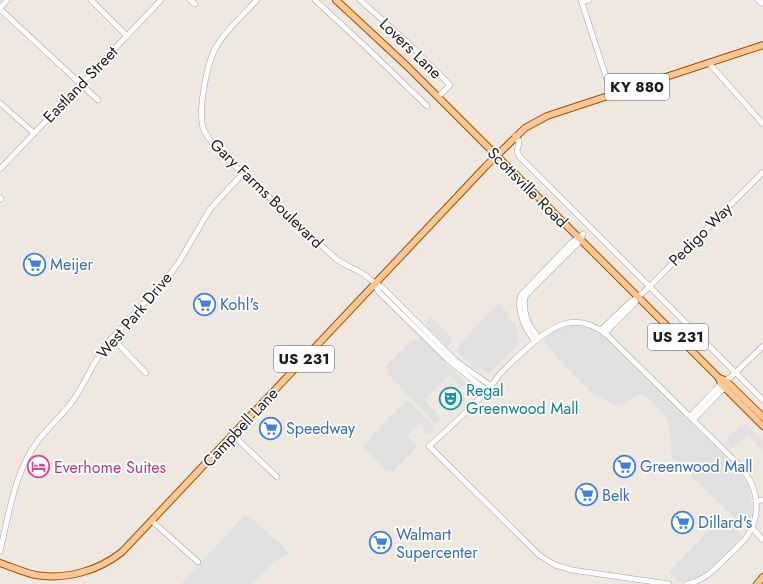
<svg xmlns="http://www.w3.org/2000/svg" width="763" height="584" viewBox="0 0 763 584" font-family="Jost,sans-serif">
	<rect width="100%" height="100%" fill="#eee8e1"/>
	<g fill="#e0e0e0">
		<path d="M 499,304 L 509,314 L 507,316 L 512,323 L 515,323 L 519,343 L 489,374 L 486,371 L 478,368 L 476,370 L 456,350 L 460,344 L 490,311 Z"/>
		<path d="M 430,316 L 451,337 L 448,347 L 426,325 Z"/>
		<path d="M 568,325 L 588,328 L 601,334 L 740,472 L 749,488 L 752,505 L 750,520 L 744,526 L 672,458 L 669,424 L 665,415 L 644,394 L 638,395 L 621,405 L 615,405 L 591,392 L 563,364 L 544,341 L 545,339 L 543,337 L 557,327 Z"/>
		<path d="M 420,337 L 467,384 L 462,387 L 449,376 L 424,400 L 441,418 L 435,424 L 388,374 L 390,372 L 385,367 L 413,340 L 415,341 Z"/>
		<path d="M 407,400 L 434,427 L 432,429 L 434,431 L 431,434 L 430,433 L 428,434 L 424,430 L 425,428 L 420,422 L 407,435 L 418,446 L 392,472 L 390,470 L 388,472 L 363,447 L 379,428 Z"/>
		<path d="M 746,424 L 763,441 L 763,450 L 748,435 L 737,446 L 736,444 L 731,449 L 726,444 L 728,441 L 726,439 L 741,425 L 743,427 Z"/>
		<path d="M 244,516 L 250,517 L 286,549 L 288,552 L 287,554 L 273,562 L 252,584 L 181,584 Z"/>
		<path d="M 722,517 L 742,536 L 707,572 L 691,580 L 679,582 L 669,572 Z"/>
	</g>
	<g fill="none" stroke-linecap="round" stroke-linejoin="round">
		<defs>
			<g id="minor">
				<path d="M 91,0 L 127,36"/>
				<path d="M 190,0 L 195,4"/>
				<path d="M 257,0 C 244,14 228,28 218,44 C 207,60 198,109 203,128 C 207,138 214,145 221,153 L 335,258 C 342,264 351,267 360,272 C 368,276 374,284 383,288 L 456,361 L 491,386"/>
				<path d="M 315,0 L 368,49 L 427,106"/>
				<path d="M 360,0 L 405,40 L 450,85 L 438,97"/>
				<path d="M 581,0 L 612,95"/>
				<path d="M 758,0 L 763,4"/>
				<path d="M 582,2 L 589,0"/>
				<path d="M 0,8 L 7,0"/>
				<path d="M 0,9 L 98,100"/>
				<path d="M 709,63 L 763,124"/>
				<path d="M 0,103 L 34,133"/>
				<path d="M 515,136 L 519,142 L 517,151 L 519,156 L 763,400"/>
				<path d="M 0,169 L 161,0"/>
				<path d="M 0,198 L 1,199"/>
				<path d="M 375,284 L 378,291 L 447,359 L 487,391"/>
				<path d="M 601,330 L 629,303 L 638,297 L 649,287 L 763,172"/>
				<path d="M 605,333 L 635,303 L 638,297"/>
				<path d="M 112,338 L 146,373"/>
				<path d="M 539,338 C 536,334 533,331 531,327 C 526,320 522,303 526,295 L 581,240 L 582,238"/>
				<path d="M 535,341 C 525,330 516,310 521,295 L 571,243 L 583,234"/>
				<path d="M 690,416 L 725,380 L 731,377 L 763,346"/>
				<path d="M 693,420 L 726,386"/>
				<path d="M 233,435 L 277,477"/>
				<path d="M 756,501 L 763,500"/>
				<path d="M 152,521 L 198,562"/>
				<path d="M 752,528 L 763,540"/>
				<path d="M 0,551 C 9,514 14,474 37,442 C 47,428 61,417 71,403 C 85,385 92,364 105,346 L 171,273 L 179,262 L 210,209 L 243,173"/>
				<path d="M 669,584 L 572,570 L 555,565 L 539,555 L 429,446 C 449,429 468,410 487,391 C 492,386 495,380 500,374 C 507,366 516,358 524,351 C 550,327 574,309 607,335 L 738,464 C 757,484 763,510 748,535 C 743,543 734,550 727,557 C 715,569 704,581 687,584"/>
			</g>
			<g id="major">
				<path d="M 336,0 L 407,66 L 719,378 L 721,384 L 763,426"/>
				<path d="M 719,378 L 725,380 L 763,417"/>
				<path d="M 0,563 C 12,567 23,572 35,575 C 66,580 98,571 122,552 L 486,166 L 525,128 L 547,116 L 763,45"/>
				<path d="M 757,584 L 763,577"/>
			</g>
		</defs>
		<use href="#minor" stroke="#a3a3a3" stroke-width="6"/>
		<use href="#major" stroke="#935300" stroke-width="8"/>
		<use href="#minor" stroke="#fff" stroke-width="5"/>
		<use href="#major" stroke="#fec695" stroke-width="6"/>
	</g>
	<defs>
		<symbol id="supermarket-ring" viewBox="-11 -11 22 22"><circle r="9.5" fill="#fff" stroke="#3f7fe0" stroke-width="1.5"/><path d="M-6-5.5h2.5l.6 2H6L4.5 2H-2.5L-4.4-4H-6ZM-1.5 3.2a1.3 1.3 0 1 0 .1 0ZM3 3.2a1.3 1.3 0 1 0 .1 0Z" fill="#3f7fe0"/></symbol>
		<symbol id="theatre-ring" viewBox="-11 -11 22 22"><circle r="9.5" fill="#fff" stroke="#0f9aa8" stroke-width="1.5"/><path d="M-5-5.5Q0-4 5-5.5V0Q5 5 0 6Q-5 5-5 0ZM-3.3-2.5H-1v1.5H-3.3ZM1-2.5H3.3v1.5H1ZM-2.8 1Q0 5.5 2.8 1Z" fill="#0f9aa8"/></symbol>
		<symbol id="hotel-ring" viewBox="-11 -11 22 22"><circle r="9.5" fill="#fff" stroke="#d1479c" stroke-width="1.5"/><path d="M-6-4.5h1.5V1H6V5H4.5V3h-9V5H-6ZM-4 0a1.8 1.8 0 1 1 3.6 0ZM.5 0V-2.5h3Q6-2.5 6 0Z" fill="#d1479c"/></symbol>
	</defs>
	<g fill-rule="evenodd">
		<use href="#supermarket-ring" x="22" y="252" width="25" height="25"/>
		<use href="#supermarket-ring" x="192" y="292" width="25" height="25"/>
		<use href="#theatre-ring" x="438" y="386" width="25" height="25"/>
		<use href="#supermarket-ring" x="258" y="416" width="25" height="25"/>
		<use href="#supermarket-ring" x="612" y="454" width="25" height="25"/>
		<use href="#hotel-ring" x="26" y="454" width="25" height="25"/>
		<use href="#supermarket-ring" x="574" y="482" width="25" height="25"/>
		<use href="#supermarket-ring" x="670" y="510" width="25" height="25"/>
		<use href="#supermarket-ring" x="368" y="530" width="25" height="25"/>
	</g>
	<g text-anchor="middle" stroke-width="3.5" stroke-linejoin="round" paint-order="stroke">
		<g fill="#fff" stroke="#606060" stroke-width="1">
			<rect x="605" y="74" width="64" height="26" rx="3"/>
			<rect x="648" y="324" width="60" height="26" rx="3"/>
			<rect x="274" y="346" width="60" height="26" rx="3"/>
		</g>
		<g font-size="15" font-weight="bold" fill="#1c1c1c">
			<text x="637" y="92">KY 880</text>
			<text x="678" y="342">US 231</text>
			<text x="304" y="364">US 231</text>
		</g>
		<g font-size="16" fill="#1c1c1c" stroke="#fff">
			<text transform="translate(411 48) rotate(44)" y="6">Lovers Lane</text>
			<text transform="translate(80 84) rotate(-46)" y="6">Eastland Street</text>
			<text transform="translate(528 187) rotate(45)" y="6">Scottsville Road</text>
			<text transform="translate(267 193) rotate(44)" y="6">Gary Farms Boulevard</text>
			<text transform="translate(700 234) rotate(-45)" y="6">Pedigo Way</text>
			<text transform="translate(134 315) rotate(-50)" y="6">West Park Drive</text>
			<text transform="translate(240 427) rotate(-47)" y="6">Campbell Lane</text>
		</g>
		<g font-size="16" fill="#366cbe" stroke="#fff" text-anchor="start">
			<text x="50" y="270">Meijer</text>
			<text x="220" y="310">Kohl's</text>
			<text x="286" y="434">Speedway</text>
			<text x="640" y="472">Greenwood Mall</text>
			<text x="602" y="501">Belk</text>
			<text x="698" y="528">Dillard's</text>
			<text x="396" y="540">Walmart<tspan x="396" dy="18">Supercenter</tspan></text>
		</g>
		<g font-size="16" fill="#0d838f" stroke="#fff" text-anchor="start">
			<text x="466" y="396">Regal<tspan x="466" dy="18">Greenwood Mall</tspan></text>
		</g>
		<g font-size="16" fill="#b23c85" stroke="#fff" text-anchor="start">
			<text x="54" y="473">Everhome Suites</text>
		</g>
	</g>
</svg>
